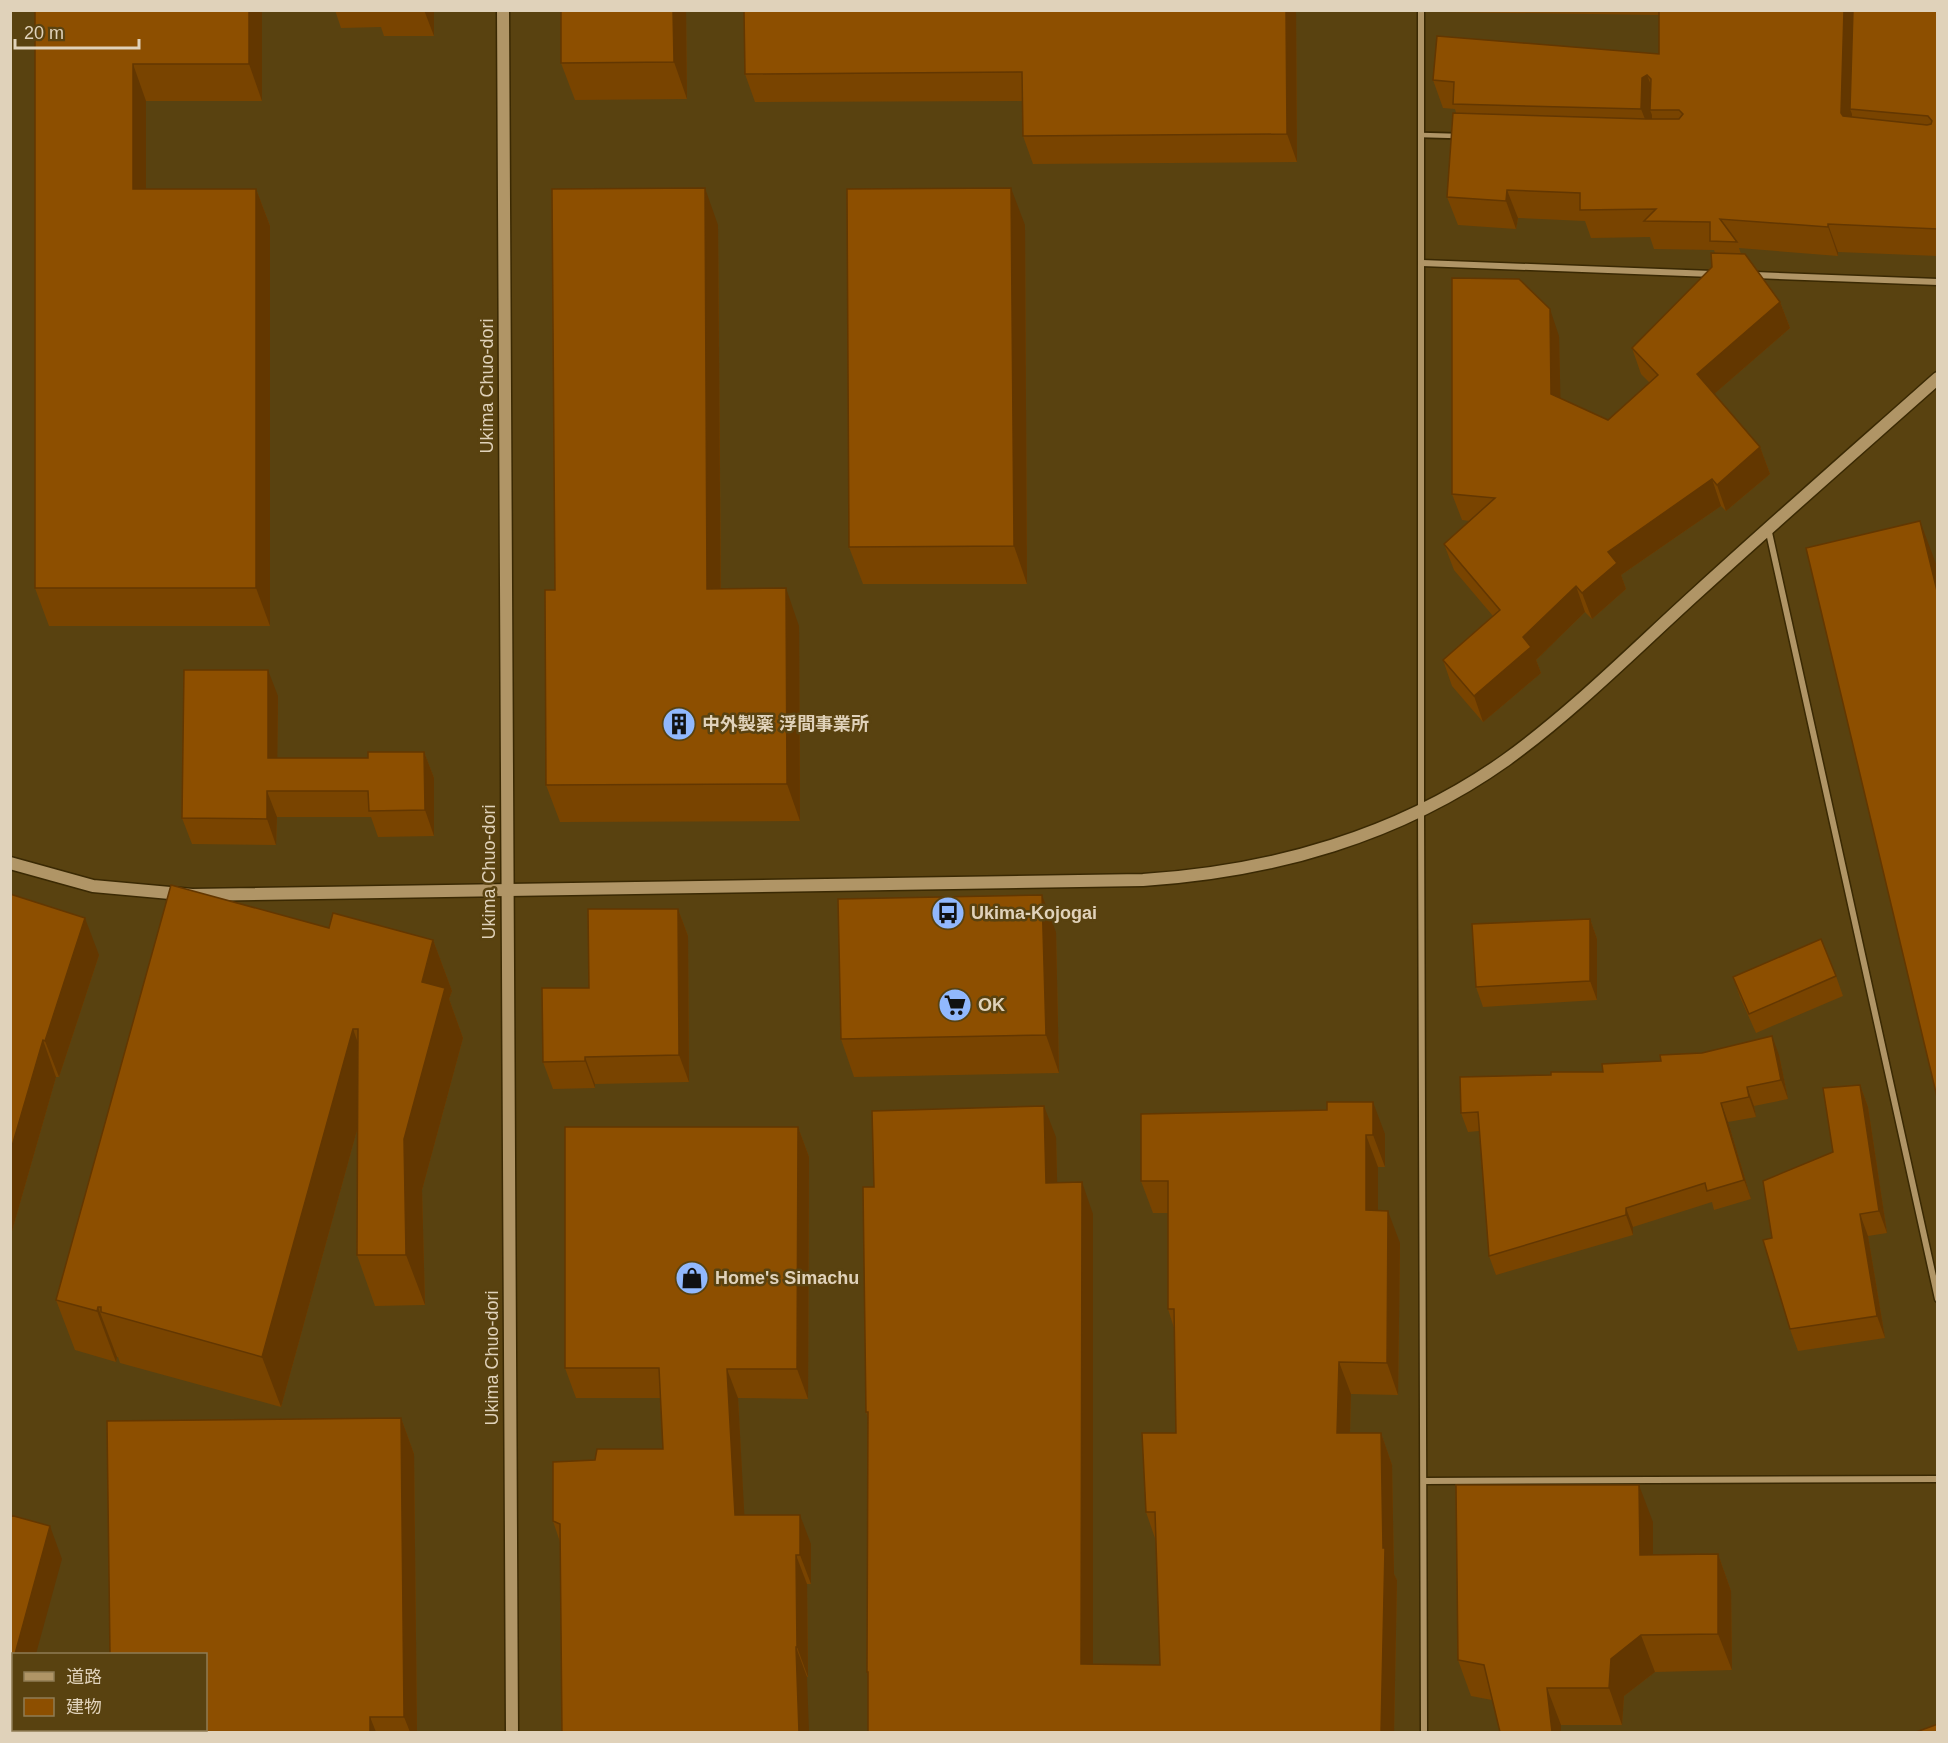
<svg xmlns="http://www.w3.org/2000/svg" width="1948" height="1743" viewBox="0 0 1948 1743" font-family="Arial,'Noto Sans JP',sans-serif">
	<rect width="100%" height="100%" fill="#594210"/>
	<g fill="none" stroke-linecap="round" stroke-linejoin="round">
		<defs>
			<path id="lane" d="M 1421,135 L 1457,136"/>
			<g id="street">
				<path d="M 1421,10 L 1421,810 L 1424,1732"/>
				<path d="M 1422,263 L 1712,274"/>
				<path d="M 1755,275 L 1938,282"/>
				<path d="M 1768,528 L 1938,1299"/>
				<path d="M 1424,1481 L 1938,1479"/>
			</g>
			<g id="secondary">
				<path d="M 503,10 L 512,1732"/>
				<path d="M 10,863 L 93,886 L 192,895 L 1143,880 C 1272,872 1399,836 1506,760 C 1575,710 1636,648 1699,591 C 1778,519 1858,449 1938,378"/>
			</g>
		</defs>
		<use href="#lane" stroke="#3a2903" stroke-width="8"/>
		<use href="#street" stroke="#3a2903" stroke-width="9"/>
		<use href="#secondary" stroke="#3a2903" stroke-width="15"/>
		<use href="#lane" stroke="#b09566" stroke-width="4.5"/>
		<use href="#street" stroke="#b09566" stroke-width="6"/>
		<use href="#secondary" stroke="#b09566" stroke-width="12"/>
	</g>
	<g fill="#794400">
		<path d="M 35,10 L 262,10 L 262,101 L 146,101 L 146,189 L 256,189 L 270,226 L 270,626 L 49,626 L 35,588 Z"/>
		<path d="M 335,10 L 434,10 L 434,36 L 384,36 L 381,27 L 341,28 Z"/>
		<path d="M 686,10 L 687,99 L 575,100 L 561,63 Z"/>
		<path d="M 1296,10 L 1297,162 L 1033,164 L 1023,136 L 1022,101 L 755,102 L 745,74 Z"/>
		<path d="M 1444,10 L 1938,10 L 1938,256 L 1838,252 L 1838,256 L 1739,248 L 1741,254 L 1780,302 L 1790,328 L 1714,394 L 1760,447 L 1770,474 L 1726,511 L 1721,506 L 1621,575 L 1626,589 L 1592,619 L 1585,612 L 1536,660 L 1541,673 L 1483,722 L 1452,686 L 1443,660 L 1493,616 L 1454,570 L 1444,544 L 1470,521 L 1462,520 L 1452,494 L 1559,336 L 1560,398 L 1608,420 L 1650,383 L 1641,374 L 1632,348 L 1712,267 L 1715,253 L 1714,250 L 1654,249 L 1650,237 L 1591,238 L 1585,221 L 1518,218 L 1516,229 L 1458,225 L 1447,197 L 1456,113 L 1455,109 L 1443,108 L 1433,80 L 1659,54 L 1659,15 L 1444,12 Z"/>
		<path d="M 718,225 L 721,589 L 799,626 L 800,821 L 560,822 L 546,785 L 555,590 Z"/>
		<path d="M 1025,225 L 1027,584 L 863,584 L 849,547 Z"/>
		<path d="M 278,696 L 277,758 L 368,758 L 424,752 L 434,778 L 434,836 L 378,837 L 371,817 L 277,817 L 276,845 L 192,844 L 182,818 Z"/>
		<path d="M 10,894 L 99,955 L 59,1077 L 56,1077 L 10,1238 Z"/>
		<path d="M 678,909 L 688,936 L 689,1082 L 595,1084 L 595,1088 L 553,1089 L 543,1062 Z"/>
		<path d="M 1590,919 L 1597,939 L 1597,1000 L 1483,1007 L 1476,987 Z"/>
		<path d="M 1056,932 L 1059,1073 L 854,1077 L 841,1039 Z"/>
		<path d="M 433,940 L 452,991 L 449,999 L 463,1038 L 422,1190 L 425,1305 L 375,1306 L 357,1255 L 357,1130 L 281,1407 L 120,1363 L 118,1357 L 117,1357 L 116,1362 L 75,1350 L 56,1300 Z"/>
		<path d="M 1836,976 L 1843,996 L 1756,1033 L 1740,997 L 1733,977 Z"/>
		<path d="M 1779,1055 L 1788,1099 L 1754,1106 L 1756,1117 L 1728,1122 L 1751,1199 L 1714,1210 L 1712,1202 L 1633,1227 L 1633,1235 L 1496,1275 L 1489,1256 L 1479,1131 L 1468,1132 L 1461,1113 L 1551,1075 L 1603,1072 Z"/>
		<path d="M 1860,1085 L 1868,1107 L 1887,1233 L 1868,1236 L 1885,1338 L 1798,1351 L 1790,1329 L 1772,1238 L 1833,1152 Z"/>
		<path d="M 1327,1110 L 1385,1134 L 1385,1167 L 1378,1167 L 1378,1211 L 1400,1243 L 1398,1395 L 1351,1394 L 1350,1433 L 1381,1433 L 1392,1465 L 1394,1574 L 1397,1580 L 1394,1732 L 868,1676 L 867,1672 L 868,1418 L 866,1412 L 874,1187 L 1056,1137 L 1057,1183 L 1093,1214 L 1093,1665 L 1160,1665 L 1156,1541 L 1146,1512 L 1176,1433 L 1174,1328 L 1168,1309 L 1168,1213 L 1153,1213 L 1141,1181 Z"/>
		<path d="M 798,1127 L 809,1157 L 808,1399 L 738,1398 L 744,1515 L 811,1544 L 811,1584 L 807,1584 L 808,1677 L 807,1677 L 560,1542 L 553,1521 L 595,1460 L 663,1449 L 660,1398 L 576,1398 L 565,1368 Z"/>
		<path d="M 401,1418 L 414,1454 L 417,1732 L 115,1732 L 114,1730 L 206,1730 Z"/>
		<path d="M 1653,1522 L 1653,1555 L 1718,1554 L 1731,1591 L 1732,1670 L 1655,1672 L 1624,1696 L 1622,1725 L 1561,1725 L 1492,1700 L 1471,1696 L 1458,1660 Z"/>
	</g>
	<g fill="#633700">
		<path d="M 249,10 L 262,10 L 262,101 L 249,64 Z"/>
		<path d="M 424,10 L 434,10 L 434,36 Z"/>
		<path d="M 673,10 L 686,10 L 687,99 L 674,62 Z"/>
		<path d="M 1286,10 L 1296,10 L 1297,162 L 1287,134 Z"/>
		<path d="M 1844,10 L 1854,10 L 1850,109 L 1852,114 L 1851,141 L 1841,113 Z"/>
		<path d="M 133,64 L 146,101 L 146,226 L 133,189 Z"/>
		<path d="M 1647,75 L 1658,103 L 1650,110 L 1652,115 L 1652,137 L 1641,109 L 1642,78 Z"/>
		<path d="M 705,188 L 718,225 L 721,626 L 707,589 Z"/>
		<path d="M 1011,188 L 1025,225 L 1027,584 L 1014,546 Z"/>
		<path d="M 256,189 L 270,226 L 270,626 L 256,588 Z"/>
		<path d="M 1507,190 L 1518,218 L 1516,229 L 1506,201 Z"/>
		<path d="M 1828,224 L 1838,252 L 1838,256 L 1828,227 Z"/>
		<path d="M 1780,302 L 1790,328 L 1706,401 L 1697,374 Z"/>
		<path d="M 1550,309 L 1559,336 L 1561,420 L 1551,394 Z"/>
		<path d="M 1760,447 L 1770,474 L 1726,511 L 1717,485 Z"/>
		<path d="M 1712,479 L 1721,506 L 1621,575 L 1626,589 L 1592,619 L 1582,593 L 1608,552 Z"/>
		<path d="M 1920,521 L 1938,569 L 1938,595 Z"/>
		<path d="M 1576,586 L 1585,612 L 1536,660 L 1541,673 L 1483,722 L 1474,696 L 1523,637 Z"/>
		<path d="M 786,588 L 799,626 L 800,821 L 787,784 Z"/>
		<path d="M 268,670 L 278,696 L 277,784 L 268,758 Z"/>
		<path d="M 424,752 L 434,778 L 434,836 L 425,810 Z"/>
		<path d="M 267,791 L 277,817 L 276,845 L 267,819 Z"/>
		<path d="M 1042,895 L 1056,932 L 1059,1073 L 1046,1035 Z"/>
		<path d="M 678,909 L 688,936 L 689,1082 L 679,1055 Z"/>
		<path d="M 85,918 L 99,955 L 59,1077 L 45,1041 Z"/>
		<path d="M 1590,919 L 1597,939 L 1597,1000 L 1590,981 Z"/>
		<path d="M 433,940 L 452,991 L 449,999 L 463,1038 L 422,1190 L 425,1305 L 406,1255 L 404,1139 L 422,982 Z"/>
		<path d="M 353,1029 L 371,1079 L 281,1407 L 262,1357 Z"/>
		<path d="M 1772,1036 L 1779,1055 L 1788,1099 L 1781,1080 Z"/>
		<path d="M 43,1040 L 56,1077 L 10,1238 L 10,1153 Z"/>
		<path d="M 585,1057 L 595,1084 L 595,1088 L 585,1061 Z"/>
		<path d="M 1860,1085 L 1868,1107 L 1887,1233 L 1879,1211 Z"/>
		<path d="M 1747,1087 L 1754,1106 L 1756,1117 L 1749,1097 Z"/>
		<path d="M 1373,1102 L 1385,1134 L 1385,1167 L 1373,1135 Z"/>
		<path d="M 1721,1103 L 1728,1122 L 1751,1199 L 1744,1180 Z"/>
		<path d="M 1044,1106 L 1056,1137 L 1058,1215 L 1046,1183 Z"/>
		<path d="M 798,1127 L 809,1157 L 808,1399 L 797,1369 Z"/>
		<path d="M 1366,1135 L 1378,1167 L 1378,1242 L 1366,1210 Z"/>
		<path d="M 1082,1182 L 1093,1214 L 1093,1696 L 1081,1664 Z"/>
		<path d="M 1626,1208 L 1633,1227 L 1633,1235 L 1626,1215 Z"/>
		<path d="M 1388,1211 L 1400,1243 L 1398,1395 L 1387,1363 Z"/>
		<path d="M 1860,1214 L 1868,1236 L 1885,1338 L 1877,1316 Z"/>
		<path d="M 98,1307 L 117,1357 L 116,1362 L 97,1311 Z"/>
		<path d="M 1339,1362 L 1351,1394 L 1349,1465 L 1337,1433 Z"/>
		<path d="M 727,1369 L 738,1398 L 746,1545 L 735,1515 Z"/>
		<path d="M 401,1418 L 414,1454 L 417,1732 L 410,1732 L 404,1717 Z"/>
		<path d="M 1381,1433 L 1392,1465 L 1394,1574 L 1397,1580 L 1394,1732 L 1381,1732 L 1383,1548 Z"/>
		<path d="M 1639,1485 L 1653,1522 L 1653,1592 L 1640,1555 Z"/>
		<path d="M 800,1515 L 811,1544 L 811,1584 L 800,1555 Z"/>
		<path d="M 50,1526 L 62,1559 L 36,1654 L 15,1654 Z"/>
		<path d="M 1718,1554 L 1731,1591 L 1732,1670 L 1718,1634 Z"/>
		<path d="M 796,1555 L 807,1584 L 808,1677 L 797,1647 Z"/>
		<path d="M 1641,1635 L 1655,1672 L 1624,1696 L 1622,1725 L 1609,1688 L 1611,1659 Z"/>
		<path d="M 796,1647 L 807,1677 L 809,1732 L 799,1732 Z"/>
		<path d="M 14,1660 L 14,1730 L 16,1730 L 15,1732 L 10,1732 L 10,1672 Z"/>
		<path d="M 1547,1688 L 1561,1725 L 1561,1732 L 1552,1732 Z"/>
		<path d="M 370,1717 L 376,1732 L 370,1732 Z"/>
	</g>
	<g fill="#8d4f00" stroke="#633700" stroke-width="1.5">
		<path d="M 35,10 L 249,10 L 249,64 L 133,64 L 133,189 L 256,189 L 256,588 L 35,588 Z"/>
		<path d="M 561,10 L 673,10 L 674,62 L 561,63 Z"/>
		<path d="M 744,10 L 1286,10 L 1287,134 L 1023,136 L 1022,72 L 745,74 Z"/>
		<path d="M 1659,10 L 1844,10 L 1841,113 L 1843,116 L 1927,125 L 1931,124 L 1932,121 L 1928,116 L 1850,109 L 1853,10 L 1938,10 L 1938,229 L 1828,224 L 1828,227 L 1720,219 L 1737,242 L 1710,241 L 1710,222 L 1644,221 L 1656,209 L 1580,210 L 1580,193 L 1507,190 L 1506,201 L 1447,197 L 1453,113 L 1646,119 L 1679,119 L 1683,114 L 1679,110 L 1650,110 L 1651,79 L 1647,75 L 1642,78 L 1641,109 L 1453,104 L 1454,82 L 1433,80 L 1437,36 L 1659,54 Z"/>
		<path d="M 705,188 L 707,589 L 786,588 L 787,784 L 546,785 L 545,590 L 555,590 L 552,189 Z"/>
		<path d="M 1011,188 L 1014,546 L 849,547 L 847,189 Z"/>
		<path d="M 1711,253 L 1745,254 L 1780,302 L 1697,374 L 1760,447 L 1717,485 L 1712,479 L 1608,552 L 1617,563 L 1582,593 L 1576,586 L 1523,637 L 1531,647 L 1474,696 L 1443,660 L 1500,610 L 1444,544 L 1495,498 L 1452,494 L 1452,278 L 1519,279 L 1550,309 L 1551,394 L 1608,420 L 1658,375 L 1632,348 L 1712,267 Z"/>
		<path d="M 1920,521 L 1938,595 L 1938,1101 L 1806,548 Z"/>
		<path d="M 184,670 L 268,670 L 268,758 L 368,758 L 368,752 L 424,752 L 425,810 L 369,811 L 368,791 L 267,791 L 267,819 L 182,818 Z"/>
		<path d="M 171,885 L 329,928 L 333,913 L 433,940 L 422,982 L 445,988 L 404,1139 L 406,1255 L 357,1255 L 358,1029 L 353,1029 L 262,1357 L 101,1312 L 101,1307 L 98,1307 L 97,1311 L 56,1300 Z"/>
		<path d="M 10,894 L 85,918 L 45,1041 L 43,1040 L 10,1153 Z"/>
		<path d="M 1042,895 L 1046,1035 L 841,1039 L 838,899 Z"/>
		<path d="M 588,909 L 678,909 L 679,1055 L 585,1057 L 585,1061 L 543,1062 L 542,988 L 589,988 Z"/>
		<path d="M 1590,919 L 1590,981 L 1476,987 L 1472,924 Z"/>
		<path d="M 1821,939 L 1836,976 L 1749,1014 L 1733,977 Z"/>
		<path d="M 1772,1036 L 1781,1080 L 1747,1087 L 1749,1097 L 1721,1103 L 1744,1180 L 1707,1191 L 1705,1183 L 1626,1208 L 1626,1215 L 1489,1256 L 1478,1112 L 1461,1113 L 1460,1077 L 1551,1075 L 1551,1072 L 1603,1072 L 1602,1064 L 1661,1061 L 1660,1055 L 1702,1053 Z"/>
		<path d="M 1860,1085 L 1879,1211 L 1860,1214 L 1877,1316 L 1790,1329 L 1763,1240 L 1772,1238 L 1763,1181 L 1833,1152 L 1823,1088 Z"/>
		<path d="M 1327,1102 L 1373,1102 L 1373,1135 L 1366,1135 L 1366,1210 L 1388,1211 L 1387,1363 L 1339,1362 L 1337,1433 L 1381,1433 L 1383,1548 L 1385,1548 L 1381,1732 L 868,1732 L 868,1672 L 867,1672 L 868,1412 L 866,1412 L 863,1187 L 874,1187 L 872,1111 L 1044,1106 L 1046,1183 L 1082,1182 L 1081,1664 L 1160,1665 L 1155,1512 L 1146,1512 L 1142,1433 L 1176,1433 L 1174,1309 L 1168,1309 L 1168,1181 L 1141,1181 L 1141,1114 L 1327,1110 Z"/>
		<path d="M 565,1127 L 798,1127 L 797,1369 L 727,1369 L 735,1515 L 800,1515 L 800,1555 L 796,1555 L 797,1647 L 796,1647 L 799,1732 L 562,1732 L 560,1524 L 553,1521 L 553,1462 L 595,1460 L 597,1449 L 663,1449 L 659,1368 L 565,1368 Z"/>
		<path d="M 401,1418 L 404,1717 L 370,1717 L 370,1732 L 116,1732 L 116,1730 L 206,1730 L 206,1654 L 110,1654 L 107,1421 Z"/>
		<path d="M 1456,1485 L 1639,1485 L 1640,1555 L 1718,1554 L 1718,1634 L 1641,1635 L 1611,1659 L 1609,1688 L 1547,1688 L 1552,1732 L 1500,1732 L 1484,1665 L 1458,1660 Z"/>
		<path d="M 10,1515 L 50,1526 L 15,1654 L 14,1654 L 14,1660 L 10,1672 Z"/>
		<path d="M 1938,1724 L 1938,1732 L 1916,1732 Z"/>
	</g>
	<defs>
		<symbol id="building-disc" viewBox="-11 -11 22 22"><circle r="9.5" fill="#91b8fd" stroke="#594210"/><path d="M-4-6H4V6H1V3H-1V6H-4ZM-2.5-4.3h1.7v1.8h-1.7ZM.8-4.3h1.7v1.8H.8ZM-2.5-1h1.7V.8h-1.7ZM.8-1h1.7V.8H.8Z" fill="#111"/></symbol>
		<symbol id="bus-disc" viewBox="-11 -11 22 22"><circle r="9.5" fill="#91b8fd" stroke="#594210"/><path d="M-5-6H5V4H4V6H2V4H-2V6H-4V4H-5ZM-3.5-4V0h7V-4ZM-3.5 1.2v1.5H-2V1.2ZM2 1.2v1.5H3.5V1.2Z" fill="#111"/></symbol>
		<symbol id="supermarket-disc" viewBox="-11 -11 22 22"><circle r="9.5" fill="#91b8fd" stroke="#594210"/><path d="M-6-5.5h2.5l.6 2H6L4.5 2H-2.5L-4.4-4H-6ZM-1.5 3.2a1.3 1.3 0 1 0 .1 0ZM3 3.2a1.3 1.3 0 1 0 .1 0Z" fill="#111"/></symbol>
		<symbol id="shop-disc" viewBox="-11 -11 22 22"><circle r="9.5" fill="#91b8fd" stroke="#594210"/><path d="M-5-2.5h2.3a2.7 3.5 0 0 1 5.4 0H5L5.5 6h-11ZM-1.5-2.5h3a1.5 2.3 0 0 0-3 0Z" fill="#111"/></symbol>
	</defs>
	<g fill-rule="evenodd">
		<use href="#building-disc" x="660" y="705" width="38" height="38"/>
		<use href="#bus-disc" x="929" y="894" width="38" height="38"/>
		<use href="#supermarket-disc" x="936" y="986" width="38" height="38"/>
		<use href="#shop-disc" x="673" y="1259" width="38" height="38"/>
	</g>
	<g text-anchor="middle" stroke-width="5" stroke-linejoin="round" paint-order="stroke">
		<g font-size="18" fill="#e0d2ba" stroke="#594210">
			<text transform="translate(487 386) rotate(-90)" y="6">Ukima Chuo-dori</text>
			<text transform="translate(489 872) rotate(-90)" y="6">Ukima Chuo-dori</text>
			<text transform="translate(492 1358) rotate(-90)" y="6">Ukima Chuo-dori</text>
		</g>
		<g font-size="18" font-weight="bold" fill="#e0d2ba" stroke="#594210" text-anchor="start">
			<text x="702" y="730">中外製薬 浮間事業所</text>
			<text x="971" y="919">Ukima-Kojogai</text>
			<text x="978" y="1011">OK</text>
			<text x="715" y="1284">Home's Simachu</text>
		</g>
	</g>
	<rect width="1948" height="1743" fill="none" stroke="#e0d2ba" stroke-width="24"/>
	<rect x="12" y="1653" width="195" height="78" fill="#594210" stroke="#8f7c54" stroke-width="1.5"/>
	<rect x="24" y="1672" width="30" height="9" fill="#b09566" stroke="#8f7c54" stroke-width="1.5"/>
	<text x="66" y="1683" font-size="18" fill="#e0d2ba">道路</text>
	<rect x="24" y="1698" width="30" height="18" fill="#8d4f00" stroke="#8f7c54" stroke-width="1.5"/>
	<text x="66" y="1713" font-size="18" fill="#e0d2ba">建物</text>
	<path d="M15 39v9h124v-9" fill="none" stroke="#e0d2ba" stroke-width="3"/>
	<text x="24" y="39" font-size="18" fill="#e0d2ba" stroke="#594210" stroke-width="4.5" paint-order="stroke">20 m</text>
</svg>
